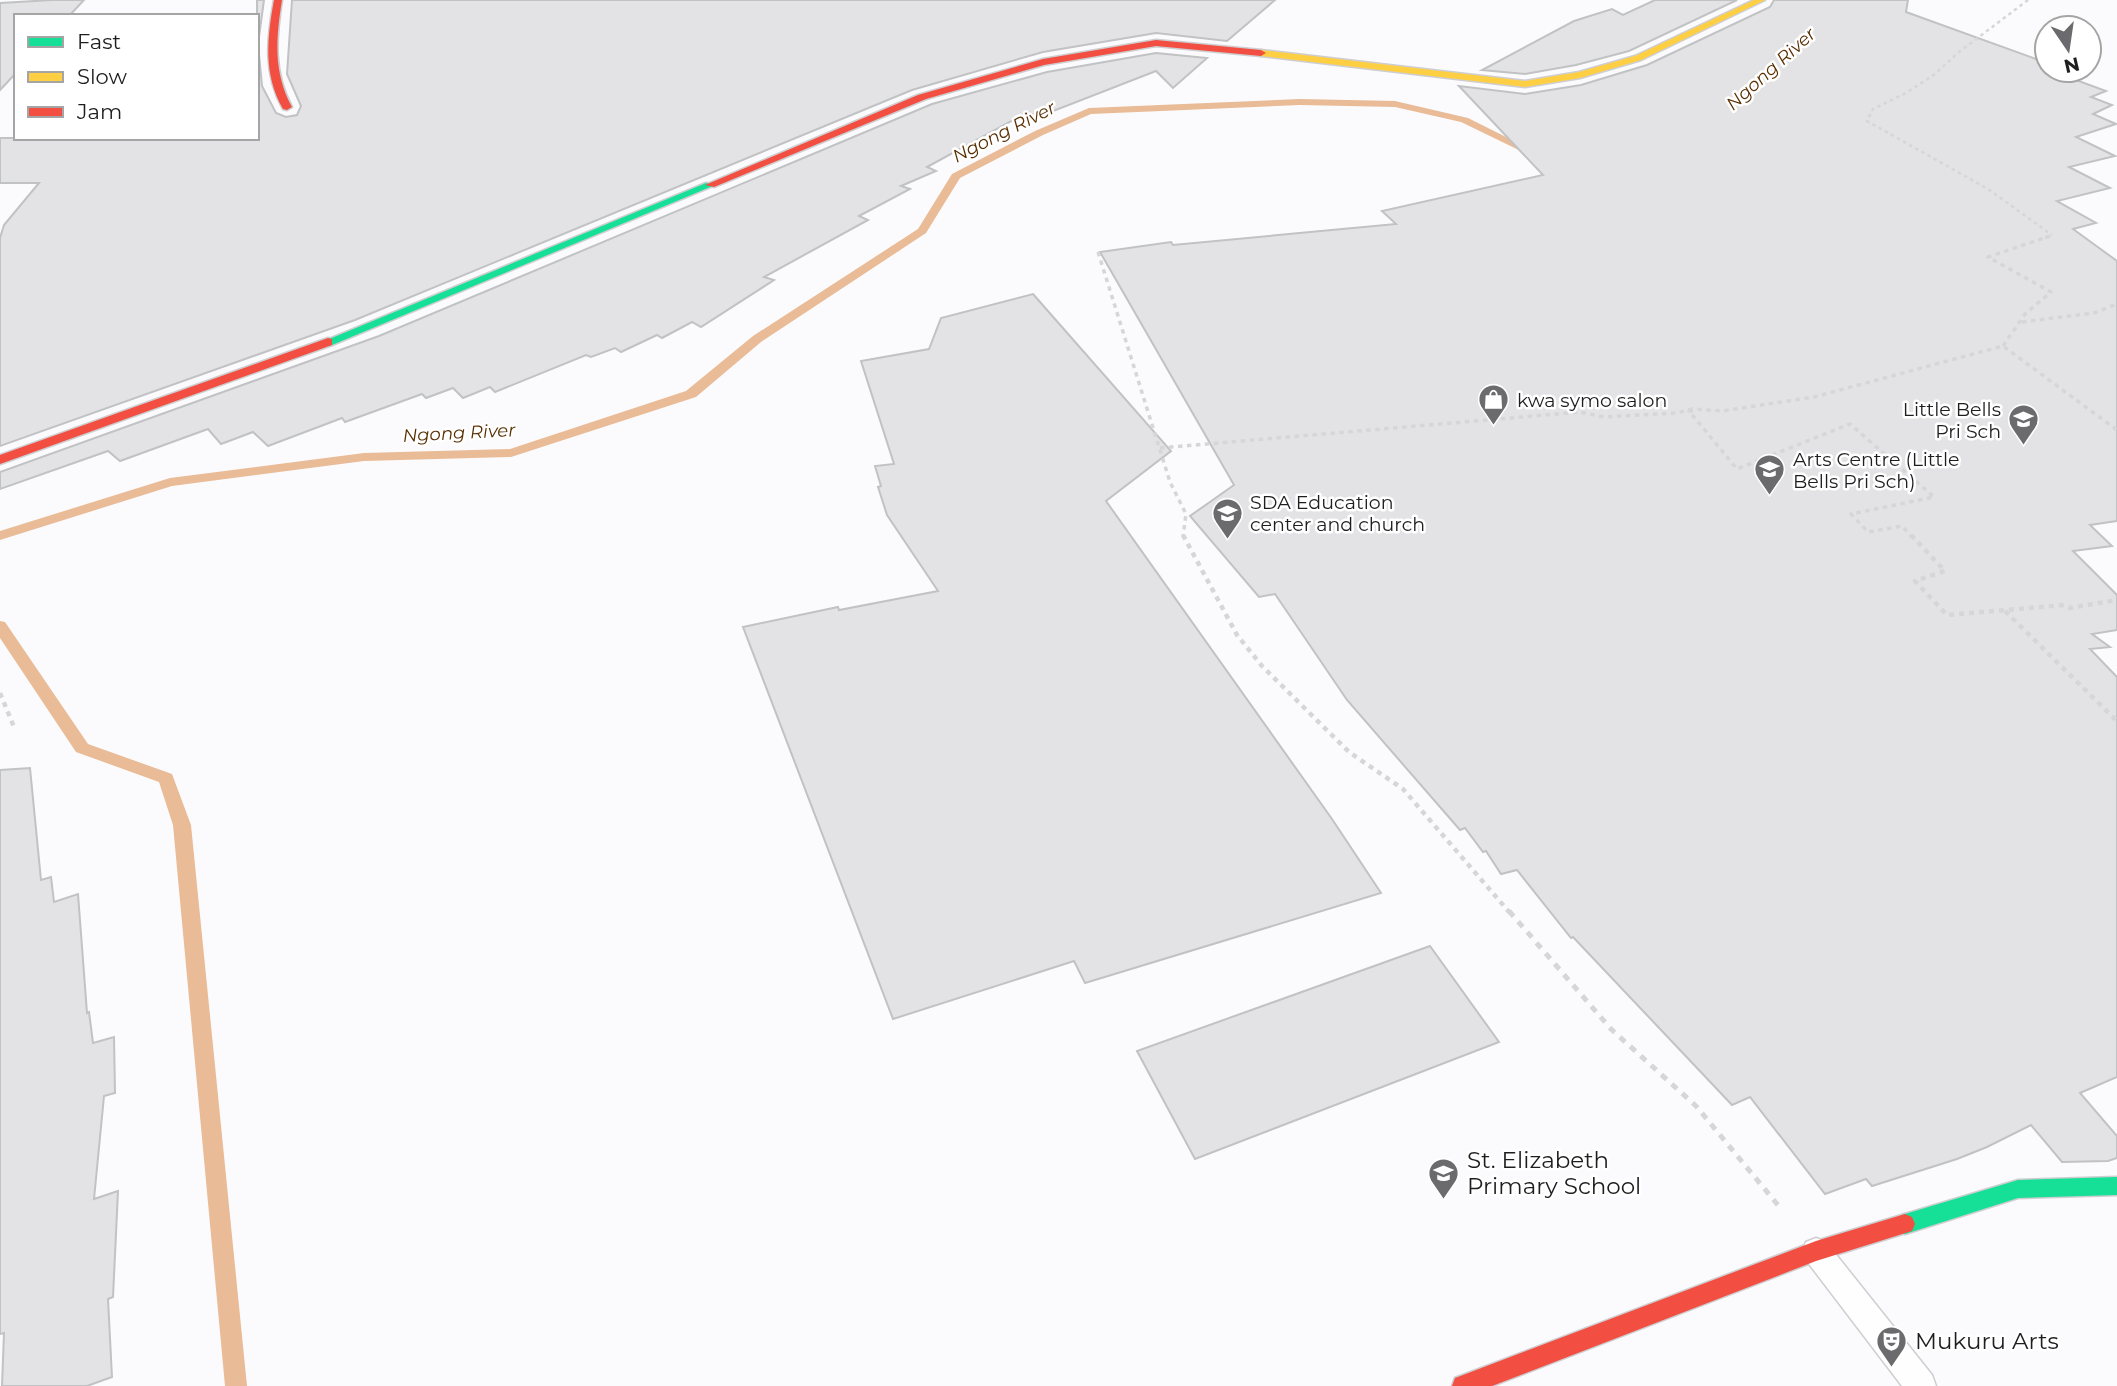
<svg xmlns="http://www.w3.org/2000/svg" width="2117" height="1386" viewBox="0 0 2117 1386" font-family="Montserrat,sans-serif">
	<rect width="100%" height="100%" fill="#fbfbfe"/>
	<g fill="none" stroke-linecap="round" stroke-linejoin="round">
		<g fill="#e9bb96" fill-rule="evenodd">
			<path d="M 1300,99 L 1395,101 L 1468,118 L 1538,153 L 1529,155 L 1461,122 L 1395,107 L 1300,105 L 1091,114 L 1043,135 L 960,178 L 926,233 L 761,342 L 696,397 L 511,457 L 364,461 L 172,486 L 0,540 L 0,531 L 170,478 L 364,453 L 510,449 L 686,391 L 753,336 L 918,229 L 952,174 L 1035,131 L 1089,108 Z"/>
			<path d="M 0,621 L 5,622 L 88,744 L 172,774 L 191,825 L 247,1386 L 225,1386 L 173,825 L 159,782 L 76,752 L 0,638 Z"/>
		</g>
	</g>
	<g fill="#e3e3e5" stroke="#c1c2c4" stroke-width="2">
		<path d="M 52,0 L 84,0 L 69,16 L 16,16 L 16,73 L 0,90 L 0,3 Z"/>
		<path d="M 257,0 L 264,0 L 258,44 L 262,86 L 276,113 L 286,117 L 297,115 L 301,106 L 287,74 L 292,0 L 1275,0 L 1227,41 L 1156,33 L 1043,52 L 912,90 L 355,320 L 0,446 L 0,238 L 4,225 L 39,183 L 0,183 L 0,138 L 257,138 Z"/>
		<path d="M 1655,0 L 1737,0 L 1629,51 L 1576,65 L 1525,74 L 1482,70 L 1574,21 L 1612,9 L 1623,15 Z"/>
		<path d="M 1774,0 L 1908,0 L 1906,12 L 2047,63 L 2047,70 L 2067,70 L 2084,76 L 2076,80 L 2106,91 L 2091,97 L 2112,105 L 2093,114 L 2116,124 L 2076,137 L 2115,156 L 2069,167 L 2110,188 L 2057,201 L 2096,223 L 2073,229 L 2117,261 L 2117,521 L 2090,525 L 2112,546 L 2073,551 L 2117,595 L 2117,630 L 2092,634 L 2110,647 L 2090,649 L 2117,677 L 2117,1077 L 2080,1093 L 2117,1136 L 2117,1158 L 2108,1161 L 2062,1162 L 2031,1125 L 1987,1147 L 1957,1159 L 1872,1186 L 1866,1179 L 1825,1194 L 1750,1097 L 1732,1105 L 1573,937 L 1571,938 L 1517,870 L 1501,874 L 1486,851 L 1483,852 L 1465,828 L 1460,830 L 1347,700 L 1275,594 L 1259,597 L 1190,516 L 1234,485 L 1100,252 L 1171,242 L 1173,245 L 1396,224 L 1382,211 L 1543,175 L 1459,86 L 1525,94 L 1581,85 L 1647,65 L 1770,7 Z"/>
		<path d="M 1156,53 L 1207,58 L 1173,88 L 1156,71 L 1038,117 L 1028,112 L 927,167 L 936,171 L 901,186 L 910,189 L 859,216 L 868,220 L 764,277 L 774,280 L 701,327 L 692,322 L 662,338 L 657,335 L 621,352 L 615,348 L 591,357 L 586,355 L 495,392 L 490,387 L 463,398 L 453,388 L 426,398 L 422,394 L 345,422 L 342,418 L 268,446 L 253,432 L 221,444 L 208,429 L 120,461 L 108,451 L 0,489 L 0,472 L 379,336 L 932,104 L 1047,72 Z"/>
		<path d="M 1033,294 L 1171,451 L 1106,501 L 1332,819 L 1381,893 L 1085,983 L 1074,961 L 893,1019 L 743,627 L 838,607 L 839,610 L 938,591 L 887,515 L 878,487 L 881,486 L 875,466 L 894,464 L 861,361 L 929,349 L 941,318 Z"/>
		<path d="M 30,768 L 41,880 L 51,877 L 54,902 L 78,894 L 87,1013 L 89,1012 L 93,1043 L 114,1037 L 115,1093 L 104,1096 L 94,1199 L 118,1191 L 113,1297 L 108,1299 L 112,1377 L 87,1386 L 2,1386 L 4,1333 L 0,1334 L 0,770 Z"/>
		<path d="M 1430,946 L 1499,1042 L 1195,1159 L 1137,1051 Z"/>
	</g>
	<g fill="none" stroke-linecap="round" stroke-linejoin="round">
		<defs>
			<path id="lane" d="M 1816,1238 L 1826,1242 L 1932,1375 L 1936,1386 L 1902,1386 L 1806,1260 L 1802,1251 L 1806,1242 Z"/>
			<g id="fast">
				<path d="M 706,183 L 715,185 L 332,345 L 328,346 L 322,342 Z"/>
				<path d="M 2117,1177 L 2117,1195 L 2018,1198 L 1905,1234 L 1898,1231 L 1895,1224 L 1898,1217 L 1905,1214 L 2018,1180 Z"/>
			</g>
			<path id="slow" d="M 1754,0 L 1765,0 L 1641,60 L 1580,78 L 1525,87 L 1261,56 L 1256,53 L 1261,50 L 1525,81 L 1579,72 L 1635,56 Z"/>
			<g id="jam">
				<path d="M 274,0 L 282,0 C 276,38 273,72 292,107 L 287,110 L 283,109 C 263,74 267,38 274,0 Z"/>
				<path d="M 1156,40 L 1261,50 L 1266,53 L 1261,56 L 1156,46 L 1044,65 L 926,99 L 714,187 L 705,185 L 918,95 L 1043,59 Z"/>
				<path d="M 328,338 L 332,339 L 332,345 L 0,464 L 0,455 Z"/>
				<path d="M 1905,1214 L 1912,1217 L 1915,1224 L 1912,1231 L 1816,1261 L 1492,1386 L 1452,1386 L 1455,1378 L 1463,1375 L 1816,1241 Z"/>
			</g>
		</defs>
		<use href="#lane" stroke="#ceced0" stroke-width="3"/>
		<use href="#fast" stroke="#ceced0" stroke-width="3"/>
		<use href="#slow" stroke="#ceced0" stroke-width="3"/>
		<use href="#jam" stroke="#ceced0" stroke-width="3"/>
		<g stroke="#d6d6d7" stroke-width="2.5" stroke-dasharray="3.5 3.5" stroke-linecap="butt">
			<path d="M 2028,0 L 1959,52 L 1935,74 L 1906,93 L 1873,109 L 1867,121 L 1988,189 L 2052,235"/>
			<path d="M 2045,238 L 2051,236"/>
		</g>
		<g stroke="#d6d6d7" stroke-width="3.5" stroke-dasharray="4.5 4.5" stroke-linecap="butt">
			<path d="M 1098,252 L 1170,482 L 1186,514 L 1183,537"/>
			<path d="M 2022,322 L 2094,313 L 2117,304"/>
			<path d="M 2003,346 L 2025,314 L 2051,292 L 1988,257 L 2050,236"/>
			<path d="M 1693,411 L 1689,411 L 1737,469 L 1850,424 L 1934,497 L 1851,514 L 1868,532 L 1902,526 L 1912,537"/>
			<path d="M 1160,448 L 1580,412 L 1604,417 L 1677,413 L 1692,409 L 1722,411 L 1814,397 L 2003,346 L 2117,430"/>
		</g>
		<g stroke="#d6d6d7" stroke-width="4.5" stroke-dasharray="5 5" stroke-linecap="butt">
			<path d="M 1183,535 L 1237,635 L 1262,666 L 1349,752 L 1403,789 L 1510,913"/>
			<path d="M 1911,535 L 1945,571 L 1915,581 L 1947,615 L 2064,605 L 2070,608 L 2117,600"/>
			<path d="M 2005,611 L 2117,721"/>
			<path d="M 0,693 L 14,727"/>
		</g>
		<path stroke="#d6d6d7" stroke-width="5" stroke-dasharray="7 7" stroke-linecap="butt" d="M 1509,911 L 1611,1029 L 1696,1106 L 1782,1210"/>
		<use href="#lane" fill="#fefeff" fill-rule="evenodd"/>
		<use href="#fast" fill="#16e098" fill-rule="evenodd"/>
		<use href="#slow" fill="#ffcf43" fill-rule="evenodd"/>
		<use href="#jam" fill="#f24e42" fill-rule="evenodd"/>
	</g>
	<defs>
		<symbol id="shop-pin" viewBox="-11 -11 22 30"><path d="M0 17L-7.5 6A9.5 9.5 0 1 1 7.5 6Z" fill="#6b6b6d" stroke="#fff"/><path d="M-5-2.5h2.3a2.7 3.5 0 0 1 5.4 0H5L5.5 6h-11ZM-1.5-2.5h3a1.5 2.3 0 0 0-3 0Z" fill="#fff"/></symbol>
		<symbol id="school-pin" viewBox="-11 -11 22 30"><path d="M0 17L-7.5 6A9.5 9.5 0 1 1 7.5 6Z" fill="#6b6b6d" stroke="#fff"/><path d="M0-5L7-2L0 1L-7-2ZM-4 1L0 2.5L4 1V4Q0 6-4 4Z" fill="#fff"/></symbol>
		<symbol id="theatre-pin" viewBox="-11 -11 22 30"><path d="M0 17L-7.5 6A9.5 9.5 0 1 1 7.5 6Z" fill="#6b6b6d" stroke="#fff"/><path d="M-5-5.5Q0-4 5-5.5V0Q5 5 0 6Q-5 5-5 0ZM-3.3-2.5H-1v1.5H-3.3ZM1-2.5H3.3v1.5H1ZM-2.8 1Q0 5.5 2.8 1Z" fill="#fff"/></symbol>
	</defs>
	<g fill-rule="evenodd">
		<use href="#shop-pin" x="1476" y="382" width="35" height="47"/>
		<use href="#school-pin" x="2006" y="402" width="35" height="47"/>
		<use href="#school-pin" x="1752" y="452" width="35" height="47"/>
		<use href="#school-pin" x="1210" y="496" width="35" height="47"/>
		<use href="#school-pin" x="1426" y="1156" width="35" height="47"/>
		<use href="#theatre-pin" x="1874" y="1324" width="35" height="47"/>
	</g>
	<g text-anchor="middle" stroke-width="5" stroke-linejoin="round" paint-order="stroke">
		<g font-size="18" font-style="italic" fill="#592f02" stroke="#fff">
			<text transform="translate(1771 69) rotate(-42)" y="6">Ngong River</text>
			<text transform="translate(1004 132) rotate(-27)" y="6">Ngong River</text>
			<text transform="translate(459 433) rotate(-3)" y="6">Ngong River</text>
		</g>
		<g font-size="19" fill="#1e1e1f" stroke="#fff" text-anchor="start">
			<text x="1517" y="407">kwa symo salon</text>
			<text x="2001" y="416" text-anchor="end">Little Bells<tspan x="2001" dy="22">Pri Sch</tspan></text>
			<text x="1793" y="466">Arts Centre (Little<tspan x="1793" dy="22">Bells Pri Sch)</tspan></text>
			<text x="1250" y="509">SDA Education<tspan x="1250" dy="22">center and church</tspan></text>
		</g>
		<g font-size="23" fill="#1e1e1f" stroke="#fff" text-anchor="start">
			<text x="1467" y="1168">St. Elizabeth<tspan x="1467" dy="26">Primary School</tspan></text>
			<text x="1915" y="1349">Mukuru Arts</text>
		</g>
	</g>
	<rect x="14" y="14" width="245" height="126" fill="#ffffff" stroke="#a5a5a5" stroke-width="2"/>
	<rect x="28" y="37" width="35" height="10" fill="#16e098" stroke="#a5a5a5" stroke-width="2"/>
	<text x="77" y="49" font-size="21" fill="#1e1e1f">Fast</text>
	<rect x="28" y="72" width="35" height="10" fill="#ffcf43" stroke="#a5a5a5" stroke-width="2"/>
	<text x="77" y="84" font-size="21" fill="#1e1e1f">Slow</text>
	<rect x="28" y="107" width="35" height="10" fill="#f24e42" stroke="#a5a5a5" stroke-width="2"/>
	<text x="77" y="119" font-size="21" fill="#1e1e1f">Jam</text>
	<g transform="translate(2068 49) rotate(167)"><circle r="33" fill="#ffffff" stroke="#a5a5a5" stroke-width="2"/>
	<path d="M0-5L12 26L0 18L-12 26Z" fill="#6b6b6d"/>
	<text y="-10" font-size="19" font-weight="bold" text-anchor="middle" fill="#1e1e1f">N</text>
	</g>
</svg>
